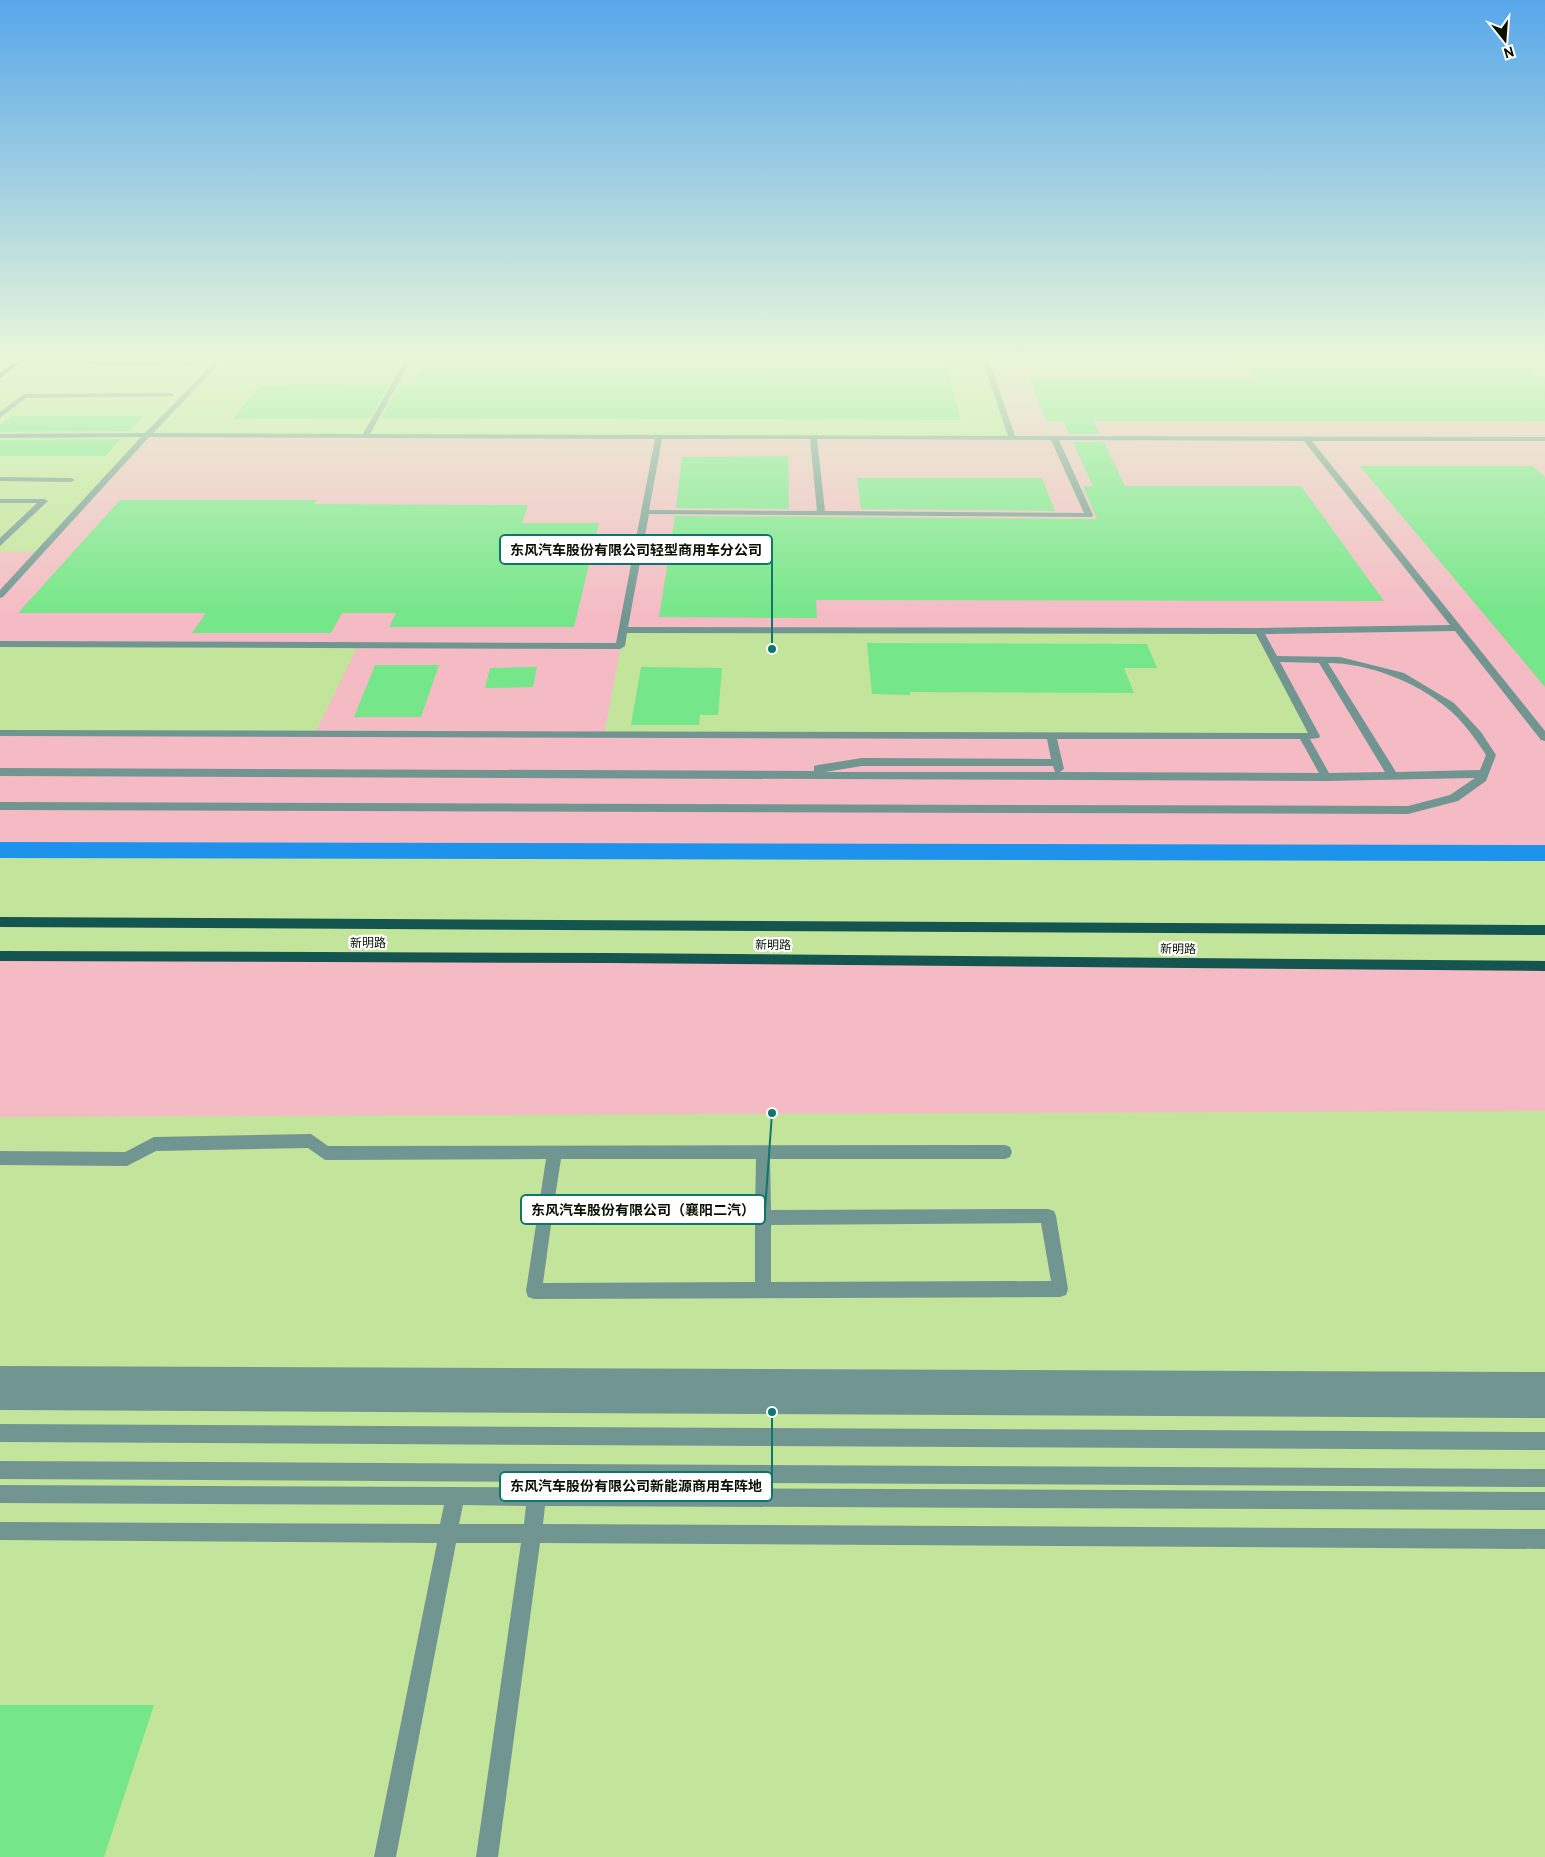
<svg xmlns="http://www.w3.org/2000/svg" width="1545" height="1857" viewBox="0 0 1545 1857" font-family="Overpass,'Noto Sans SC',sans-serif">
	<rect width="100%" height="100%" fill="#cfedab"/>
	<path fill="#c3e49b" d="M 18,355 L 1545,355 L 1545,1857 L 0,1857 L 0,368 Z"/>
	<g fill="#f5bbc5" fill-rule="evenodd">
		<path d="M 984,355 L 1545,355 L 1545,853 L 0,850 L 0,733 L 315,733 L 358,646 L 0,644 L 0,552 L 40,552 L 147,435 L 1012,438 ZM 624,630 L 1259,631 L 1314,736 L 604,734 Z"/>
		<path d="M 0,957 L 1545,968 L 1545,1111 L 0,1117 Z"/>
	</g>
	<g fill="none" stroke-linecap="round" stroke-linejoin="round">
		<path fill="#1d93ec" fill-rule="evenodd" d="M 0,842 L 1545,845 L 1545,861 L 0,858 Z"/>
	</g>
	<g fill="#75e689">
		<path d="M 1237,355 L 1514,355 L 1545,380 L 1545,421 L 1093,421 L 1100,434 L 1069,434 L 1063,421 L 1046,421 L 1029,378 L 1256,379 Z"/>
		<path d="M 596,362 L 945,362 L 961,420 L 381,418 L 400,384 L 411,384 L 420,369 L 594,367 Z"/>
		<path d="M 389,384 L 370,418 L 233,419 L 261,385 Z"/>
		<path d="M 11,416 L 143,416 L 128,431 L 0,432 L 0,425 Z"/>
		<path d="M 121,439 L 105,456 L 0,456 L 0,440 Z"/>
		<path d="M 1073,442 L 1104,442 L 1125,486 L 1301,486 L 1384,601 L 816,600 L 817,618 L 659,617 L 675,516 L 1097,519 L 1083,486 L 1093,486 Z"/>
		<path d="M 788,456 L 789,509 L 676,508 L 682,457 Z"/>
		<path d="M 1360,466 L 1533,466 L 1545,477 L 1545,687 Z"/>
		<path d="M 857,478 L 1042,478 L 1055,511 L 861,509 Z"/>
		<path d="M 120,500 L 317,500 L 314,504 L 528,505 L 522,523 L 599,523 L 574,627 L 389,627 L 396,613 L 342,613 L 331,633 L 192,633 L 206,613 L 18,613 Z"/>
		<path d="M 867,643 L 1147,644 L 1157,668 L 1124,668 L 1134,693 L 910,692 L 910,695 L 872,694 Z"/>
		<path d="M 375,665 L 439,665 L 421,717 L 354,717 Z"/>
		<path d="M 537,667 L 533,687 L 485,688 L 490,668 Z"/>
		<path d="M 641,667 L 722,668 L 718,715 L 700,715 L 699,725 L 631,725 Z"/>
		<path d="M 0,1705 L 154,1705 L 104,1857 L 0,1857 Z"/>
	</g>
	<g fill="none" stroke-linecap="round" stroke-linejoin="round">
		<g fill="#719692" fill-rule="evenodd">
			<path d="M 72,355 L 79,355 L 72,361 L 187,361 L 194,355 L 200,355 L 189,365 L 64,364 L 64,362 Z"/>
			<path d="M 222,355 L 228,355 L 153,433 L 363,434 L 408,355 L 987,355 L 1015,436 L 1545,437 L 1545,441 L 1312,441 L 1545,731 L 1545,741 L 1541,740 L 1455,631 L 1265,634 L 1277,656 L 1340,657 L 1404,673 L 1454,703 L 1481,732 L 1496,755 L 1486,781 L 1458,801 L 1408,814 L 0,810 L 0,802 L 1408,806 L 1450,795 L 1475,778 L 1326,781 L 0,776 L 0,768 L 814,771 L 814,766 L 818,765 L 862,758 L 1051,759 L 1047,739 L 0,736 L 0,730 L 1308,733 L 1256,634 L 627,633 L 625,646 L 620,649 L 0,647 L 0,641 L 616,643 L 655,439 L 149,437 L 3,597 L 0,598 L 0,590 L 141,437 L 0,438 L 0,434 L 145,433 ZM 412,358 L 982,358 L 1008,436 L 370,434 ZM 662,439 L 810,439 L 817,511 L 649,510 ZM 817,439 L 1051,440 L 1084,513 L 825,511 ZM 1059,440 L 1304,441 L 1450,625 L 1259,628 L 628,627 L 649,514 L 1092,517 L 1093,515 ZM 1280,662 L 1319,663 L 1385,772 L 1329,773 L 1310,739 L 1319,738 L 1320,736 ZM 1328,663 C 1368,663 1416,682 1446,707 C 1462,720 1475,738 1486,755 L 1480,770 L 1396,772 ZM 1057,739 L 1300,739 L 1319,773 L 1060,772 L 1064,769 ZM 862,766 L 1053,766 L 1055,772 L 1058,772 L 825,772 Z"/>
			<path d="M 171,393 L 174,395 L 173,396 L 26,398 L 0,418 L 0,412 L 24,394 Z"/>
			<path d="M 0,477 L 71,478 L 75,480 L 71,482 L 0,481 Z"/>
			<path d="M 0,499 L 44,499 L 48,501 L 0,546 L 0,538 L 37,503 L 0,503 Z"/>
			<path d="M 311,1134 L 328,1146 L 1005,1145 L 1010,1147 L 1012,1152 L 1010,1157 L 1005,1159 L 770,1159 L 771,1210 L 1048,1209 L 1054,1211 L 1056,1216 L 1068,1289 L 1066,1295 L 1060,1297 L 534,1299 L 528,1297 L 526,1291 L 546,1159 L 325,1160 L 308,1148 L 156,1151 L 127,1166 L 0,1165 L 0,1151 L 125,1152 L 154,1137 ZM 561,1159 L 756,1159 L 755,1210 L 553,1210 ZM 1041,1223 L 1051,1281 L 771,1282 L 771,1225 ZM 551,1225 L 755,1225 L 755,1282 L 543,1283 Z"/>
			<path d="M 0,1366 L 1545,1372 L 1545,1418 L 0,1410 Z"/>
			<path d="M 0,1424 L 1545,1432 L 1545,1450 L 0,1442 Z"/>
			<path d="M 0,1461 L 1545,1469 L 1545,1487 L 0,1479 Z"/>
			<path d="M 0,1485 L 1545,1492 L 1545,1510 L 545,1506 L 543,1524 L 1545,1529 L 1545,1549 L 540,1543 L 498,1857 L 476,1857 L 521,1543 L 456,1543 L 396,1857 L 374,1857 L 437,1543 L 0,1540 L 0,1522 L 440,1524 L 444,1505 L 0,1503 ZM 463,1505 L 526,1506 L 524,1524 L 459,1524 Z"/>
		</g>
		<g fill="#155550" fill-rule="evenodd">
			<path d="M 0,355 L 5,355 L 0,359 Z"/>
			<path d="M 24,355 L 31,355 L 0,378 L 0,373 Z"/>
			<path d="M 0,917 L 1545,925 L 1545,935 L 0,927 Z"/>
			<path d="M 0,951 L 607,953 L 1545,961 L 1545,971 L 607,963 L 0,961 Z"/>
		</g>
	</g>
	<linearGradient id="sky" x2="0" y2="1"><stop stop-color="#57a7ea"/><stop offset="0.58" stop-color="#e9f7d9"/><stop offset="1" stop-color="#e9f7d9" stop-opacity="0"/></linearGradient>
	<rect width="1545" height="615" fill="url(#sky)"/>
	<g text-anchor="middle" stroke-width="4.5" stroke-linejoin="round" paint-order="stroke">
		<g font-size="12" fill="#081100" stroke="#fff">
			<text x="368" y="947">新明路</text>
			<text transform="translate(773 945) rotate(1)" y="4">新明路</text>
			<text transform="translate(1178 949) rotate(1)" y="4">新明路</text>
		</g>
	</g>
	<path fill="none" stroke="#0f766e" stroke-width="2" d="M772 649L772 550M772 1113L765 1210M772 1412L772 1486"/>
	<g fill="#0f766e" stroke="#fff" stroke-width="2">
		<circle cx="772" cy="649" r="5"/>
		<circle cx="772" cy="1113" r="5"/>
		<circle cx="772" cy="1412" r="5"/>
	</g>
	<g fill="#fff" stroke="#0f766e" stroke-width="2">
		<rect x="500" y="535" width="272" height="29" rx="5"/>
		<rect x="521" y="1195" width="244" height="29" rx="5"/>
		<rect x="500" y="1472" width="272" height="29" rx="5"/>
	</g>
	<g font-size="14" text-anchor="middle" font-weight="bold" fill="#081100">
		<text x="636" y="555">东风汽车股份有限公司轻型商用车分公司</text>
		<text x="643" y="1215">东风汽车股份有限公司（襄阳二汽）</text>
		<text x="636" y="1491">东风汽车股份有限公司新能源商用车阵地</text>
	</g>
	<g transform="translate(1505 40) rotate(163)" stroke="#ffffff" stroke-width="4" paint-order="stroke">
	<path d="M0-4L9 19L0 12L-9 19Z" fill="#081100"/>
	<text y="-8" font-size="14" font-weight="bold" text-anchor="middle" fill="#081100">N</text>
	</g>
</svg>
